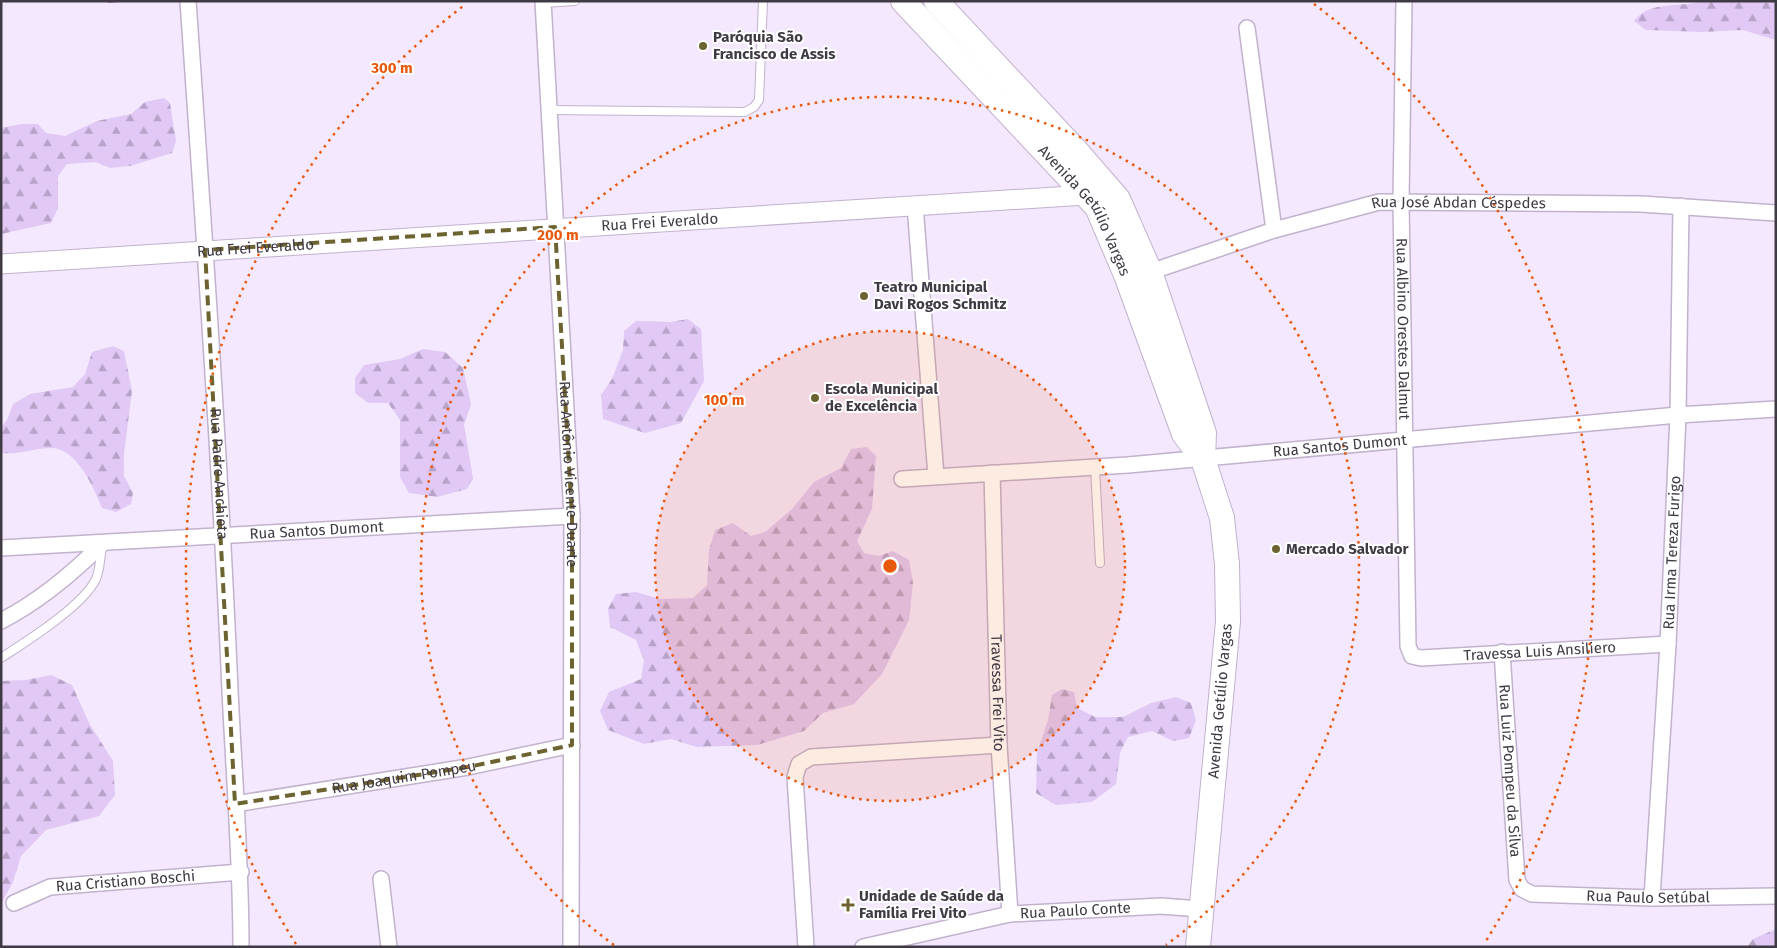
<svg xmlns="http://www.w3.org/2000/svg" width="1777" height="948" viewBox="0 0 1777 948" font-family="'Fira Sans',sans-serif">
	<defs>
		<pattern id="forest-firs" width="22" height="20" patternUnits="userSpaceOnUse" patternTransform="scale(1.25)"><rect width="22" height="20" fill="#e1c8f5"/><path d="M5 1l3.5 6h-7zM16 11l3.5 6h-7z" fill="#b8a3c8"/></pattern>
	</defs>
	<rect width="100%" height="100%" fill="#f4e8fe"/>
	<g fill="url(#forest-firs)">
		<path d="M 1703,1 L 1776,1 L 1776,40 L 1743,30 L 1702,32 L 1646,30 L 1634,21 C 1649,0 1681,8 1703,1 Z"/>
		<path d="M 164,98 L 170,103 L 176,141 L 172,153 L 130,166 L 110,168 L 96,162 L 67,164 L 58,176 L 58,208 L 51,223 L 1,234 L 1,128 L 21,124 L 38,124 L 46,133 L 65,136 L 97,121 L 131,114 L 145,102 Z"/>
		<path d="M 688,319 L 701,329 L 704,381 L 681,423 L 645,433 L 603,419 L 601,395 L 612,379 L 623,350 L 624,331 L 636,321 L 671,322 Z"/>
		<path d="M 113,346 L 124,351 L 132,391 L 124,454 L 124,476 L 133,493 L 131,504 L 116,512 L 102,508 C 94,488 77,449 52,448 C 35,448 17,455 1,453 L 1,427 L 7,420 L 13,404 L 30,394 L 73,387 L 85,374 L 92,352 Z"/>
		<path d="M 423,349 L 445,352 L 463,368 L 471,404 L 464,425 L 473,478 L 467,489 L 437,497 L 409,493 L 400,477 L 400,420 L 388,403 L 368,403 L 355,393 L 355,378 L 364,365 L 400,359 Z"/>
		<path d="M 867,447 L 876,456 L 872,509 L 857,541 L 864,553 L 879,556 L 893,551 L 909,560 L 913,583 L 909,620 L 882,674 L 854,704 L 823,713 L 804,731 L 757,745 L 697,747 L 671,739 L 644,744 L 608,730 L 600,711 L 609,692 L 641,679 L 644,661 L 636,640 L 610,627 L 608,609 L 616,594 L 636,592 L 659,599 L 693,598 L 707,585 L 709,550 L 715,530 L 733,523 L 751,536 L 765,532 L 792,509 L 814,482 L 841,468 L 851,449 Z"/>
		<path d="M 51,675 L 72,685 L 89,723 L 113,761 L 115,795 L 99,816 L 46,830 L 21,856 L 13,882 L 1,904 L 1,681 L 26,680 Z"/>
		<path d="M 1062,689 L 1074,692 L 1077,708 L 1095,717 L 1123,717 L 1151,703 L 1176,697 L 1191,703 L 1196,720 L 1189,738 L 1173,741 L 1152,731 L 1128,737 L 1120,753 L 1116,784 L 1092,802 L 1056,805 L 1036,793 L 1037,753 L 1048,720 L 1052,695 Z"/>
		<path d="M 1776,929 L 1776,947 L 1747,947 L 1753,939 Z"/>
	</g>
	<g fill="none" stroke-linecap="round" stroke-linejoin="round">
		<defs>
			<g id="service">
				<path d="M 544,3 L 575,1"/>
				<path d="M 549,110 L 745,112 L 754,107 L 759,100 L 763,1"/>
				<path d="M 1095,467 L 1100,563"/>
				<path d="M 1,658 C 27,641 83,606 96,579 C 100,570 100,557 102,548"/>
			</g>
			<g id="minor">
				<path id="s1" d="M 188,1 C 204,231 220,460 230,690 C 234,776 241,861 241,947"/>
				<path id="s2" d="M 543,1 L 572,516 L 571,947"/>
				<path id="s3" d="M 1404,1 L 1401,201 L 1408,646 L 1412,656 L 1421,658 L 1668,644"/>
				<path d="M 1247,28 L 1274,230"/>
				<path d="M 915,205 L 936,476"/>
				<path id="s4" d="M 1150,272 L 1274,230 L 1379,202 L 1641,204 L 1776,213"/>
				<path id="s5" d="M 992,473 L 999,745 L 1010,914"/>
				<path id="s6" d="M 902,479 L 1128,465 L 1678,415 L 1776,409"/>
				<path id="s7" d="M 1,548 L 572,516"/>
				<path d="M 1,621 C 40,601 72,574 103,543"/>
				<path id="s8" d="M 1502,652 L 1517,880 L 1522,889 L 1532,894 L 1652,898 L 1776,896"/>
				<path id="s9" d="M 235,804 L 468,767 L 572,745"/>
				<path d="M 381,879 L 389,947"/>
				<path id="s10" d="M 1652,898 L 1668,644 L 1678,415 L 1681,206"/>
				<path id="s11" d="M 14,903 L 50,887 L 241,872"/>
				<path d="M 806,947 L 795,777 L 799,764 L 811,757 L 999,745"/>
				<path id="s12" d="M 863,947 L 1010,914 L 1161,906 L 1200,909"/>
			</g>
			<g id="tertiary">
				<path id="s13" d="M 1,264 L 1086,195 L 1095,192"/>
			</g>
			<g id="primary">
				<path id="s14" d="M 903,1 L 1097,207 L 1126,275 L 1184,434 L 1203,459 L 1222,518 L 1227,564 L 1228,621 L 1198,947"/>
				<path d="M 936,1 L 1079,154 L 1118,199 L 1150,272 L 1204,433 L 1203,459"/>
			</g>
		</defs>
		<use href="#service" stroke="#c1b2cd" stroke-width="10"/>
		<use href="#minor" stroke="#c1b2cd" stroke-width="18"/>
		<use href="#tertiary" stroke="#c1b2cd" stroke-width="21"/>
		<use href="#primary" stroke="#c1b2cd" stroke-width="26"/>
		<use href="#service" stroke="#fff" stroke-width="8"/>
		<use href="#minor" stroke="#fff" stroke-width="15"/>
		<use href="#tertiary" stroke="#fff" stroke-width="19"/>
		<use href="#primary" stroke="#fff" stroke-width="24"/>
	</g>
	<path fill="#af84ce" d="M 107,1 L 131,1 L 108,3 Z"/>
	<path fill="none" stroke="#6c6330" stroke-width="4" stroke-dasharray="10 6" stroke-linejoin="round" d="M 555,227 L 572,516 L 572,745 L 468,767 L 235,804 L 205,250 Z"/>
	<circle cx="890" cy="566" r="235" fill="#e8590c" fill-opacity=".12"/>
	<g fill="none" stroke="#e8590c" stroke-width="2.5" stroke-dasharray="2.5 5">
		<circle cx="890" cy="566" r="235"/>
		<path d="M614 945A469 469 0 1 1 1166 945"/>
		<path d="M296 944A704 704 0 0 1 466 4M1314 4A704 704 0 0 1 1484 944"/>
	</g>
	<g fill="#6c6330" stroke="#fff" stroke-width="2">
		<circle cx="703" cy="46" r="5"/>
		<circle cx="864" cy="296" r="5"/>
		<circle cx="815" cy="398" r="5"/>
		<circle cx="1276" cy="549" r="5"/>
		<path d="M845.5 897.5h5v5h5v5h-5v5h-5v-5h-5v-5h5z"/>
	</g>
	<g text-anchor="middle" stroke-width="4" stroke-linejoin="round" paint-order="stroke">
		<g font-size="15" font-weight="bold" fill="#403a45" stroke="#fff" text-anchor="start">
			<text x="713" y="42">Paróquia São<tspan x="713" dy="17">Francisco de Assis</tspan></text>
			<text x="874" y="292">Teatro Municipal<tspan x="874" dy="17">Davi Rogos Schmitz</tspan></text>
			<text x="825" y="394">Escola Municipal<tspan x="825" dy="17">de Excelência</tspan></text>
			<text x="1286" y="554">Mercado Salvador</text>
			<text x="859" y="901">Unidade de Saúde da<tspan x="859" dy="17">Família Frei Vito</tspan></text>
		</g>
		<g font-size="15" fill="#403a45" stroke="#fff">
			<text dy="5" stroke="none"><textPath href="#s4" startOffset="319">Rua José Abdan Céspedes</textPath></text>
			<text dy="5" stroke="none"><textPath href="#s14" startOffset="279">Avenida Getúlio Vargas</textPath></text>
			<text dy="5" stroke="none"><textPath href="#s13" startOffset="660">Rua Frei Everaldo</textPath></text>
			<text dy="5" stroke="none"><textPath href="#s13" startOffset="255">Rua Frei Everaldo</textPath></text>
			<text dy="5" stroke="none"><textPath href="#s3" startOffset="328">Rua Albino Orestes Dalmut</textPath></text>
			<text dy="5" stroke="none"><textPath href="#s6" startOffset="439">Rua Santos Dumont</textPath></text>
			<text dy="5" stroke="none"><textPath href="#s1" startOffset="474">Rua Padre Anchieta</textPath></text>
			<text dy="5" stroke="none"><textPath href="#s2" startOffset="474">Rua Antônio Vicente Duarte</textPath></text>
			<text dy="5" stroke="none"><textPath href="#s7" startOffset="316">Rua Santos Dumont</textPath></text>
			<text dy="5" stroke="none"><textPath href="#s10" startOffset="346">Rua Irma Tereza Furigo</textPath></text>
			<text dy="5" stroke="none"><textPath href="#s3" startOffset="784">Travessa Luis Ansiliero</textPath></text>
			<text dy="5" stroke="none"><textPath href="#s5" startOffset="220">Travessa Frei Vito</textPath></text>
			<text transform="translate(1220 701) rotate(-85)" y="5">Avenida Getúlio Vargas</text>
			<text dy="5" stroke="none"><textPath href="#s8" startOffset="119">Rua Luiz Pompeu da Silva</textPath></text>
			<text dy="5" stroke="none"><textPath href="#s9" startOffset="171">Rua Joaquim Pompeu</textPath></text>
			<text dy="5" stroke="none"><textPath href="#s11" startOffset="115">Rua Cristiano Boschi</textPath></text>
			<text dy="5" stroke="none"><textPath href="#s8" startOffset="366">Rua Paulo Setúbal</textPath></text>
			<text dy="5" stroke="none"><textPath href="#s12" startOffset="216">Rua Paulo Conte</textPath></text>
		</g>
	</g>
	<circle cx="890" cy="566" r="8" fill="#e8590c" stroke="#fff" stroke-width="2.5"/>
	<g font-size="15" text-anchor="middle" font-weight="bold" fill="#e8590c" stroke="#fff" stroke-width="4" stroke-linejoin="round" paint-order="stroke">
		<text x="392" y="73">300 m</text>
		<text x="558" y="240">200 m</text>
		<text x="724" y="405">100 m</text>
	</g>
	<rect width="1777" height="948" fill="none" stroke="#403a45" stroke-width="5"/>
</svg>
